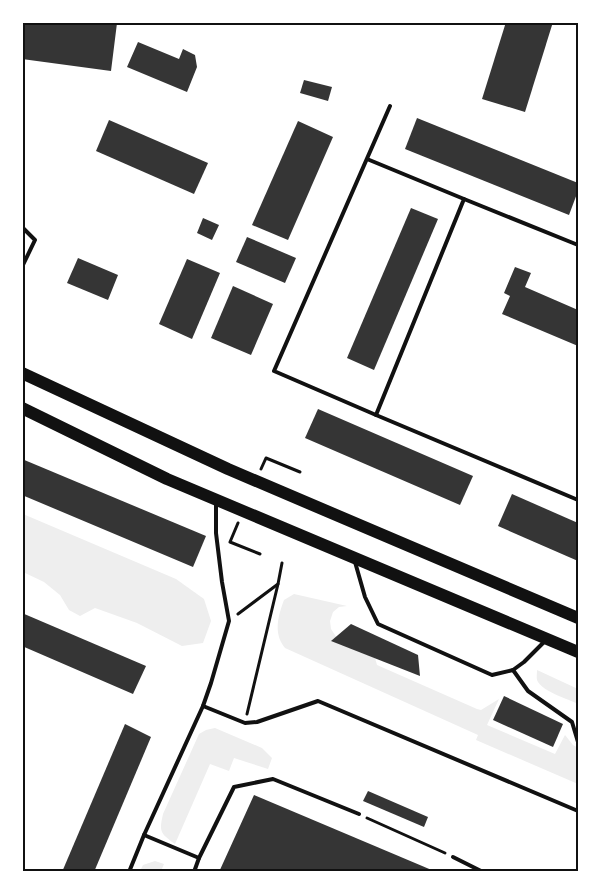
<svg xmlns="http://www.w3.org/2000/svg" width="601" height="894" viewBox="0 0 601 894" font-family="Ubuntu,sans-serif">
	<rect width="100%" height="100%" fill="#fff"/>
	<g fill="#eee">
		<path d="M 23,514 L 176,579 L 204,599 L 211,621 L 203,643 L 182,646 L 137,623 L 95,608 L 80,616 L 69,610 L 60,595 L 44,582 L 23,572 Z"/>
		<path d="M 294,594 L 347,606 L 339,607 L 333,612 L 330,621 L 331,629 L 341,644 L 375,658 L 377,665 L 477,709 L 481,710 L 499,699 L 487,725 L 555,754 L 565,735 L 573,745 L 578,748 L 578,784 L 476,740 L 478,735 L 285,648 C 273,634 278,616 284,600 Z"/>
		<path d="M 537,670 L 578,689 L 578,704 C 568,699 544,692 538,682 C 536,679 537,674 537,670 Z"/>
		<path d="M 215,728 L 262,748 L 272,758 L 268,769 L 234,758 L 229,771 L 210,764 L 175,844 C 160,833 159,832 163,814 L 199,734 L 206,730 Z"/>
		<path d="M 155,861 L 164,864 L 161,871 L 140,871 L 143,865 Z"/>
	</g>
	<g fill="#353535">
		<path d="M 22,22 L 117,23 L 111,71 L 22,59 Z"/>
		<path d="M 506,22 L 553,22 L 525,112 L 482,99 Z"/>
		<path d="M 138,42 L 179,59 L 183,49 L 195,55 L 197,67 L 187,92 L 127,67 Z"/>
		<path d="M 304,80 L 332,87 L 328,101 L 300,93 Z"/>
		<path d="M 417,118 L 578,183 L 578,191 L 569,215 L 405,149 Z"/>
		<path d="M 109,120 L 208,163 L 194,194 L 96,151 Z"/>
		<path d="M 298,121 L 333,137 L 288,240 L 252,225 Z"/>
		<path d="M 411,208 L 438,219 L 374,370 L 347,358 Z"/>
		<path d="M 203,218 L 219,225 L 212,240 L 197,233 Z"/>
		<path d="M 247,237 L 296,258 L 285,283 L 236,262 Z"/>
		<path d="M 78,258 L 118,275 L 108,300 L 67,283 Z"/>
		<path d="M 187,259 L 220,273 L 192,339 L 159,324 Z"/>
		<path d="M 515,267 L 531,273 L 525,287 L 578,310 L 578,346 L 502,314 L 510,296 L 504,293 Z"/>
		<path d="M 233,286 L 273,304 L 251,355 L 211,338 Z"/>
		<path d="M 318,409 L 473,476 L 460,505 L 305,438 Z"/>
		<path d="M 22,459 L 206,536 L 193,567 L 22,495 Z"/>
		<path d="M 512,494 L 578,523 L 578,561 L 498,526 Z"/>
		<path d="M 22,613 L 146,666 L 133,694 L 22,646 Z"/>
		<path d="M 351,624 L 418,655 L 420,676 L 331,641 Z"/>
		<path d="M 504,696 L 563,724 L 553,747 L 493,720 Z"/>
		<path d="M 125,724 L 151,737 L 94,872 L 62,872 Z"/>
		<path d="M 368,791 L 428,817 L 424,827 L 363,801 Z"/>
		<path d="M 254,795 L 434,871 L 434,872 L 219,872 Z"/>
	</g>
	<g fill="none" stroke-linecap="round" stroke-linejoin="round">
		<g stroke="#111" stroke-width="3">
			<path d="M 261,469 L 266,458 L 300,472"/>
			<path d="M 238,523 L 230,542 L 260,554"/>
			<path d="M 238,614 L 278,584 L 282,563"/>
			<path d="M 247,714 L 278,584"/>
			<path d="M 367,818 L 445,853"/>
		</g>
		<g stroke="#111" stroke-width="4">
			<path d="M 367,159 L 464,199 L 376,415 L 274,371 L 390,106"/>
			<path d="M 464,199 L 578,245"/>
			<path d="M 22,227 L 35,240 L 22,267"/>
			<path d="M 376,415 L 578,500"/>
			<path d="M 355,562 L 365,597 L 378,624 L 492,675 L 513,670 L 524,662 L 545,641"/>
			<path d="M 513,670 L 528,691 L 572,722 L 578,742"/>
			<path d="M 203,706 L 245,723 L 257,722 L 318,701 L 578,811"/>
			<path d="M 144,835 L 199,858 L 234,787 L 273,779 L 359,814"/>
			<path d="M 453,857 L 483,872"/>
			<path d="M 129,872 L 144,835 L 203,706 L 211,683 L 229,621 L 222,582 L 216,533 L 216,501"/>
			<path d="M 194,872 L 199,858"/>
		</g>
		<g stroke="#111" stroke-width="12">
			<path d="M 22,373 L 228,469 L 578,618"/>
			<path d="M 22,408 L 167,479 L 578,652"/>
		</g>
	</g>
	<rect width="601" height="894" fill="none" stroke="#ffffff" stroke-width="48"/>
	<rect x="24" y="24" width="553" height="846" fill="none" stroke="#111" stroke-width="2"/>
</svg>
